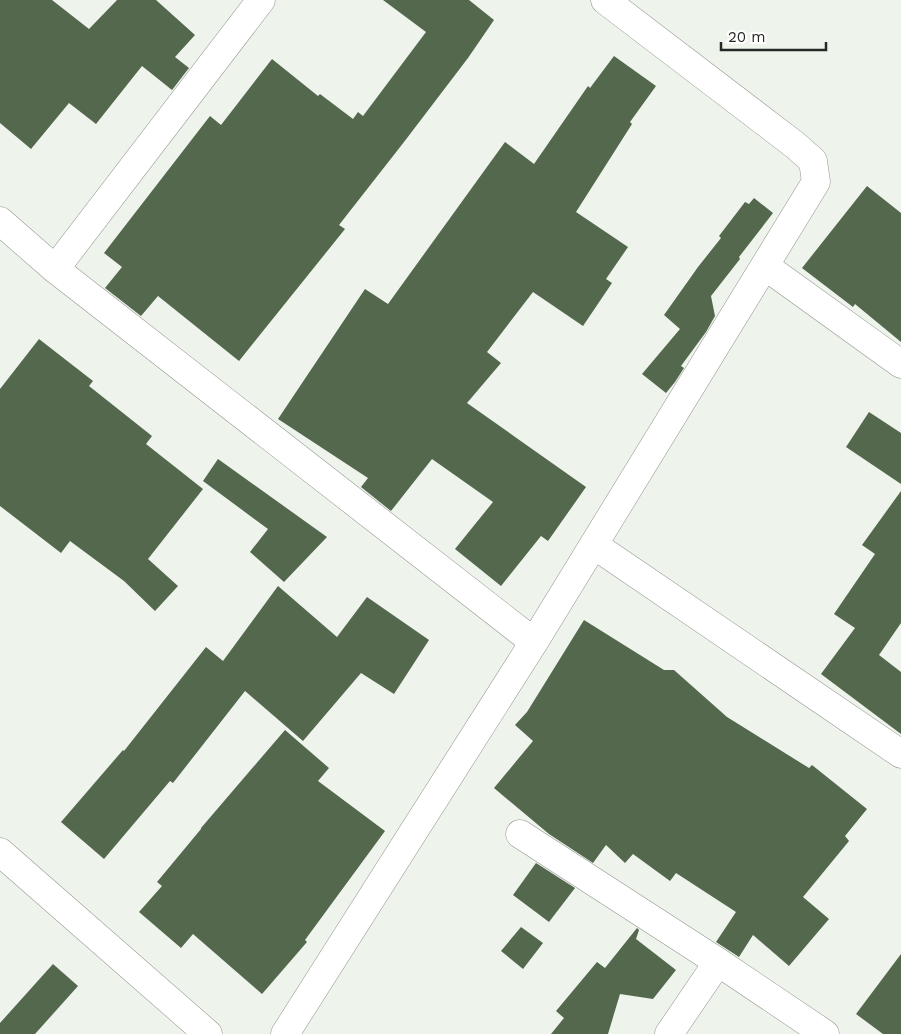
<svg xmlns="http://www.w3.org/2000/svg" width="901" height="1034" viewBox="0 0 901 1034" font-family="'Work Sans',sans-serif">
	<rect width="100%" height="100%" fill="#eef3ec"/>
	<g fill="#53684d">
		<path d="M 0,0 L 52,0 L 89,29 L 117,0 L 156,0 L 195,35 L 175,57 L 189,68 L 172,90 L 142,66 L 96,124 L 69,103 L 31,149 L 0,123 Z"/>
		<path d="M 383,0 L 469,0 L 494,20 L 468,58 L 404,142 L 339,225 L 345,229 L 239,361 L 158,296 L 141,316 L 105,288 L 122,267 L 104,253 L 210,116 L 221,125 L 272,59 L 318,96 L 320,94 L 353,119 L 358,112 L 363,116 L 426,32 Z"/>
		<path d="M 614,56 L 656,86 L 630,122 L 632,124 L 576,212 L 628,247 L 606,279 L 612,283 L 583,326 L 533,292 L 487,352 L 501,363 L 467,403 L 586,487 L 548,541 L 541,536 L 501,586 L 455,549 L 493,502 L 432,459 L 391,511 L 361,487 L 368,478 L 278,419 L 365,289 L 388,304 L 505,142 L 534,164 L 588,86 L 590,88 Z"/>
		<path d="M 867,186 L 901,213 L 901,342 L 855,304 L 853,307 L 802,268 Z"/>
		<path d="M 754,198 L 773,213 L 739,257 L 740,259 L 711,296 L 715,316 L 706,332 L 681,366 L 684,368 L 675,382 L 666,393 L 642,374 L 680,329 L 664,315 L 698,267 L 721,238 L 719,236 L 745,202 L 749,204 Z"/>
		<path d="M 39,339 L 93,381 L 89,386 L 152,436 L 146,444 L 203,489 L 148,559 L 178,586 L 155,611 L 124,581 L 70,541 L 61,553 L 0,506 L 0,389 Z"/>
		<path d="M 869,412 L 901,433 L 901,484 L 846,447 Z"/>
		<path d="M 218,459 L 327,537 L 284,582 L 250,552 L 268,529 L 203,481 Z"/>
		<path d="M 901,491 L 901,623 L 879,655 L 901,672 L 901,734 L 821,674 L 855,628 L 834,614 L 875,554 L 862,545 Z"/>
		<path d="M 278,586 L 337,637 L 367,597 L 429,640 L 394,694 L 361,673 L 303,741 L 245,691 L 173,783 L 170,781 L 104,859 L 61,822 L 123,750 L 124,751 L 206,647 L 223,661 Z"/>
		<path d="M 584,620 L 664,670 L 674,670 L 727,717 L 809,768 L 812,765 L 867,809 L 845,836 L 849,841 L 803,897 L 829,919 L 789,966 L 753,935 L 739,957 L 716,942 L 736,912 L 676,873 L 670,881 L 633,854 L 625,863 L 606,845 L 593,863 L 549,834 L 494,788 L 533,741 L 515,725 L 527,712 Z"/>
		<path d="M 285,730 L 329,768 L 318,781 L 385,831 L 305,940 L 307,942 L 262,994 L 193,934 L 181,948 L 139,912 L 162,886 L 157,882 L 201,829 L 201,828 Z"/>
		<path d="M 536,863 L 575,888 L 549,922 L 513,895 Z"/>
		<path d="M 521,927 L 543,943 L 523,969 L 501,951 Z"/>
		<path d="M 637,928 L 639,930 L 636,939 L 676,970 L 653,999 L 620,994 L 608,1034 L 551,1034 L 564,1018 L 556,1011 L 597,962 L 605,968 Z"/>
		<path d="M 901,954 L 901,1034 L 883,1034 L 856,1014 Z"/>
		<path d="M 53,964 L 78,986 L 35,1034 L 0,1034 L 0,1023 Z"/>
	</g>
	<g fill="none" stroke-linecap="round" stroke-linejoin="round">
		<defs>
			<g id="minor">
				<path d="M 0,221 L 55,269 L 534,642"/>
				<path d="M 765,266 L 901,364"/>
				<path d="M 55,269 L 261,0"/>
				<path d="M 594,545 L 901,754"/>
				<path d="M 520,834 L 718,962 L 825,1034"/>
				<path d="M 0,852 L 208,1034"/>
				<path d="M 285,1034 L 534,642 L 816,182 L 813,161 L 795,145 L 605,0"/>
				<path d="M 669,1034 L 718,962"/>
			</g>
		</defs>
		<use href="#minor" stroke="#91958f" stroke-width="29"/>
		<use href="#minor" stroke="#fff" stroke-width="28"/>
	</g>
	<path d="M721 42v8h105v-8" fill="none" stroke="#262825" stroke-width="2.5"/>
	<text x="728" y="42" font-size="15" fill="#262825" stroke="#ffffff" stroke-width="4" paint-order="stroke">20 m</text>
</svg>
